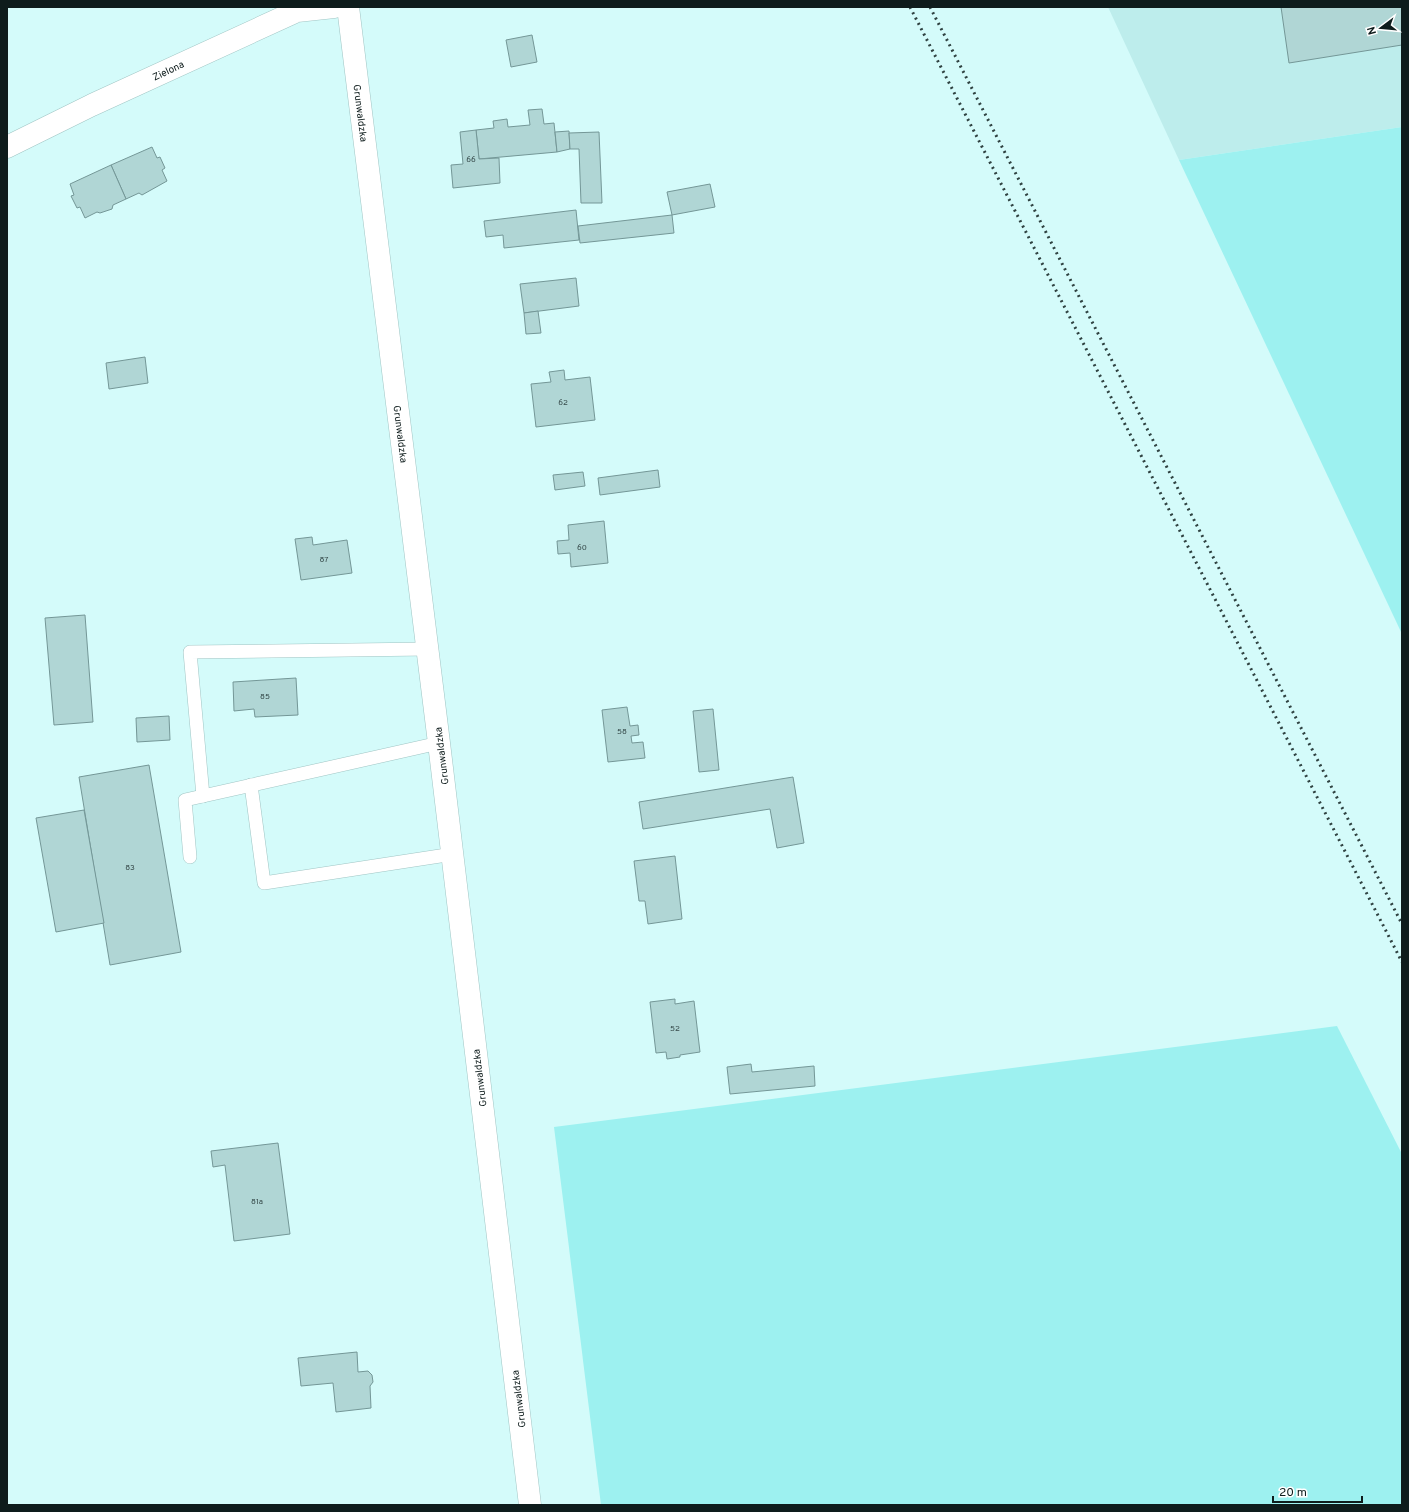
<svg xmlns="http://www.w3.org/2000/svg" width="1409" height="1512" viewBox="0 0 1409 1512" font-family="Overpass,sans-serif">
	<rect width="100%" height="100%" fill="#d4fbfa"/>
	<path fill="#bdedec" d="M 1108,7 L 1402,7 L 1402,127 L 1179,160 Z"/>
	<g fill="#9df1f0">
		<path d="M 1402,127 L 1402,634 L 1179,160 Z"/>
		<path d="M 1337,1026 L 1402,1154 L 1402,1505 L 601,1505 L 554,1127 Z"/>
	</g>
	<g fill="#b0d6d5" stroke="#749797">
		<path d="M 1281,7 L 1402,7 L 1402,45 L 1289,63 Z"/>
		<path d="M 532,35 L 537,62 L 511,67 L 506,40 Z"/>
		<path d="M 542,109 L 544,124 L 554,123 L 557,152 L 479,159 L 476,130 L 494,128 L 493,121 L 507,119 L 508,127 L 530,125 L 528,110 Z"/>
		<path d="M 476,130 L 479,159 L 499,158 L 500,183 L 453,188 L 451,165 L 463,164 L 460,132 Z"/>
		<path d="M 569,131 L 570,149 L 557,152 L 555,132 Z"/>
		<path d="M 599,132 L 602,203 L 581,203 L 579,149 L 570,149 L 569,133 Z"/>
		<path d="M 152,147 L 157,158 L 160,157 L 165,168 L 162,170 L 167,181 L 142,195 L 139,193 L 126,199 L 111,165 Z"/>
		<path d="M 111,165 L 126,199 L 113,205 L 112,209 L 100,213 L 97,212 L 85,218 L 80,207 L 77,208 L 71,196 L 74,195 L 70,184 Z"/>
		<path d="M 710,184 L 715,207 L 672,215 L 667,192 Z"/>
		<path d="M 576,210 L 579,240 L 504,248 L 503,235 L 486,237 L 484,221 Z"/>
		<path d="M 672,215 L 674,233 L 580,243 L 578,226 Z"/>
		<path d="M 576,278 L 579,306 L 524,313 L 520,284 Z"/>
		<path d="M 538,311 L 541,333 L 526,334 L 524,313 Z"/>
		<path d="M 145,357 L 148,383 L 109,389 L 106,363 Z"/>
		<path d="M 564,370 L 565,380 L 590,377 L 595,420 L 536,427 L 531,384 L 551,382 L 549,372 Z"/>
		<path d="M 658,470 L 660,487 L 600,495 L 598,478 Z"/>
		<path d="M 583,472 L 585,486 L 555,490 L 553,475 Z"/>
		<path d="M 604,521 L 608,563 L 571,567 L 570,553 L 558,554 L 557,541 L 569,540 L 568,525 Z"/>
		<path d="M 312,537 L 313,545 L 347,540 L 352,573 L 301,580 L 295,539 Z"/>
		<path d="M 85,615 L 93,722 L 54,725 L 45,618 Z"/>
		<path d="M 296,678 L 298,715 L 255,717 L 254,709 L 234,711 L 233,682 Z"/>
		<path d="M 627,707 L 630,726 L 638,725 L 639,735 L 631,736 L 632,743 L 643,742 L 645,758 L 608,762 L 602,710 Z"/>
		<path d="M 713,709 L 719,770 L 699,772 L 693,711 Z"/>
		<path d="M 169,716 L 170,740 L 137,742 L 136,718 Z"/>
		<path d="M 149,765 L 181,952 L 110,965 L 79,777 Z"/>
		<path d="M 793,777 L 804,843 L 777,848 L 770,809 L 643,829 L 639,802 Z"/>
		<path d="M 84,810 L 104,923 L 56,932 L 36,818 Z"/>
		<path d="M 675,856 L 682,919 L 648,924 L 645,901 L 639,901 L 634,861 Z"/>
		<path d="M 675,999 L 675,1004 L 694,1001 L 700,1052 L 680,1055 L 680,1057 L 667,1059 L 666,1052 L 656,1053 L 650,1002 Z"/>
		<path d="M 751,1064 L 752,1072 L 814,1066 L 815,1086 L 730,1094 L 727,1067 Z"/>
		<path d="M 278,1143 L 290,1234 L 234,1241 L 225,1165 L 213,1167 L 211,1151 Z"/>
		<path d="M 357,1352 L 358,1372 L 368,1371 L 372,1375 L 373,1382 L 370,1386 L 371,1408 L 336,1412 L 333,1383 L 301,1386 L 298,1358 Z"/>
	</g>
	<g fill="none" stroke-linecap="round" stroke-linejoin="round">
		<defs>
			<g id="service">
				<path d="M 251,785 L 264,883 L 453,854"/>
				<path d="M 203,796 L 190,652 L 428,649"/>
				<path d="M 190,857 L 185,800 L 439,743"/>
			</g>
			<g id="minor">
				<path d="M 348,7 L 439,743 L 530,1505"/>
				<path d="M 7,147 L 92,105 L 297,11 L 334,7"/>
			</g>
		</defs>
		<use href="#service" stroke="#a0c5c4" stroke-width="14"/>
		<use href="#minor" stroke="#a0c5c4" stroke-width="23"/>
		<use href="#service" stroke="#fff" stroke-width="13"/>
		<use href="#minor" stroke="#fff" stroke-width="22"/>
		<g stroke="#2f4241" stroke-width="3" stroke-dasharray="2 4" stroke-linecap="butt">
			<path d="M 910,7 L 1402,962"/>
			<path d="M 930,7 L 1402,924"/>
		</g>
	</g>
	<g text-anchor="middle" stroke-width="3.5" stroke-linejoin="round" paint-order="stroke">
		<g font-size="8" fill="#364a4a">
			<text x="471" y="162">66</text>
			<text x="563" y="405">62</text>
			<text x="582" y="550">60</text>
			<text x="324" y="562">87</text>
			<text x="265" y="699">85</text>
			<text x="622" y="734">58</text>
			<text x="130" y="870">83</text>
			<text x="675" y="1031">52</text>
			<text x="257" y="1204">81a</text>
		</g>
		<g font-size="10" fill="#0e1c1c" stroke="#fff">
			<text transform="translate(168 70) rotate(-25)" y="4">Zielona</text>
			<text transform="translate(361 113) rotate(83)" y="4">Grunwaldzka</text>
			<text transform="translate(401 434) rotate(83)" y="4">Grunwaldzka</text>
			<text transform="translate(441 756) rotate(-97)" y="4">Grunwaldzka</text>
			<text transform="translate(479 1078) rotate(-97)" y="4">Grunwaldzka</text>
			<text transform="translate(518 1399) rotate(-97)" y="4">Grunwaldzka</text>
		</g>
	</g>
	<rect width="1409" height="1512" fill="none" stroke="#0e1c1c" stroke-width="16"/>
	<g transform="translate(1381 28) rotate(254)" stroke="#ffffff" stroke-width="3" paint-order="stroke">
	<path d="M0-3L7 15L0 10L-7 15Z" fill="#0e1c1c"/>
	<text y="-6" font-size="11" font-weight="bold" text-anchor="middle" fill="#0e1c1c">N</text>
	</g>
	<path d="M1273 1496v6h89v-6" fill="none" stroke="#0e1c1c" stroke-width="2"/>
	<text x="1279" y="1496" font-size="12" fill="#0e1c1c" stroke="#ffffff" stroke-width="3" paint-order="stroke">20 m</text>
</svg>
